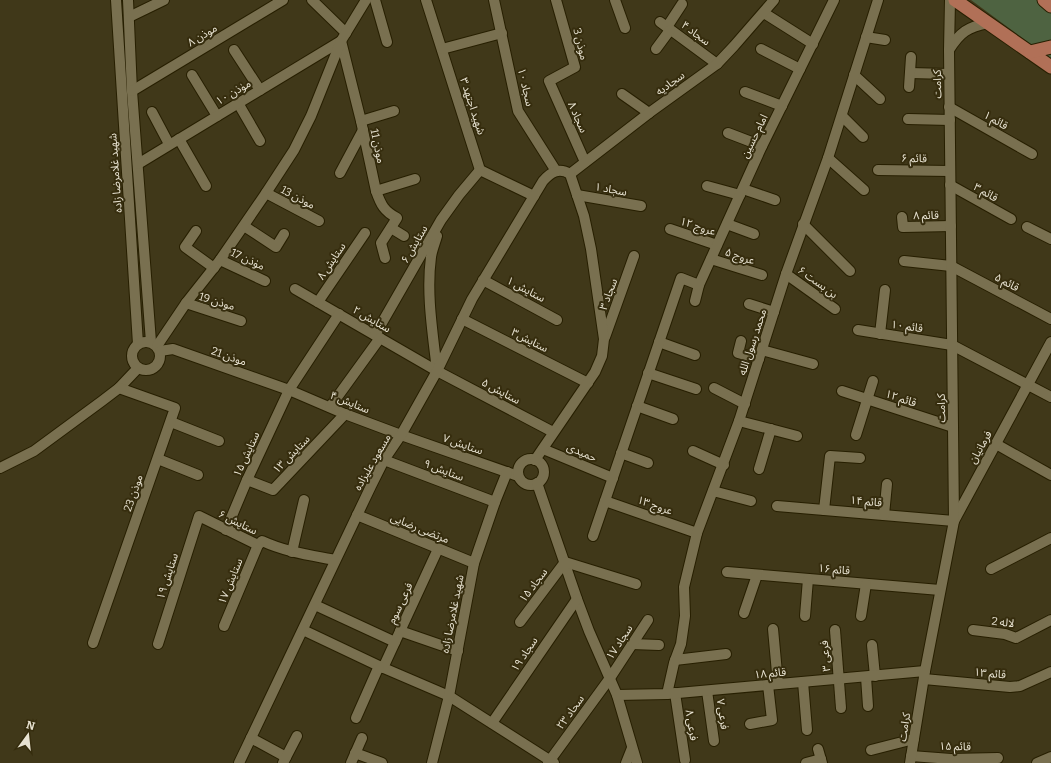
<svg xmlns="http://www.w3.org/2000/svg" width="1051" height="763" viewBox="0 0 1051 763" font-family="Bitter,'Noto Sans Arabic',serif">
	<rect width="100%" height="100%" fill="#403819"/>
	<path fill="#4e6341" d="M 971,0 L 1051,0 L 1051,59 Z"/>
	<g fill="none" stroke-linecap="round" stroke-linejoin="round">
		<defs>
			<g id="minor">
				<path d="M 116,0 L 138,344"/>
				<path d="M 128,0 L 132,91 L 151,342"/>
				<path d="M 312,0 L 346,33"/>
				<path d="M 375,0 L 387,42"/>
				<path d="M 426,0 L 480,170"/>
				<path d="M 494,0 L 518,111 L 556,171"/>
				<path d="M 556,0 L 575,67 L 549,81 L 585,162"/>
				<path d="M 615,0 L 625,28"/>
				<path d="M 764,13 L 813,44"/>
				<path d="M 129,17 L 164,0"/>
				<path d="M 660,22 L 717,64"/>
				<path d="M 667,27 L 682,4"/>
				<path d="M 866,37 L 885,40"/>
				<path d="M 442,49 L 502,33"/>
				<path d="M 656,49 L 670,30"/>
				<path d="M 761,49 L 800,69"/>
				<path d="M 234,50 L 260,90"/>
				<path d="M 949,50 C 960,32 968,27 988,23"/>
				<path d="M 910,73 L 949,74"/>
				<path d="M 192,75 L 217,116"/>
				<path d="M 854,75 L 880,99"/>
				<path d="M 909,87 L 911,57"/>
				<path d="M 132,91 L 283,0"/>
				<path d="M 745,92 L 782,106"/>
				<path d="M 622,94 L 649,113"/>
				<path d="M 238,103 L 260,141"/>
				<path d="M 949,107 L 1032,154"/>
				<path d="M 152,112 L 169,144"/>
				<path d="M 842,116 L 863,137"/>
				<path d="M 908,119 L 950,120"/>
				<path d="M 361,121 L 394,111"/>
				<path d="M 728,133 L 762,146"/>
				<path d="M 179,139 L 206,186"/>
				<path d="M 828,158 L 864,190"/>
				<path d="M 138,164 L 341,41 L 361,121 L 376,191 C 381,205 384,211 397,218 L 381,243 L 385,258"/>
				<path d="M 480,170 L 534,196"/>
				<path d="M 878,170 L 950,171"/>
				<path d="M 340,173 L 363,130"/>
				<path d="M 570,174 L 649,113 L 717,64 L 734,46 L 774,0"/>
				<path d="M 950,185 L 1011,219"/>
				<path d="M 707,186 L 740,195"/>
				<path d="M 743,189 L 775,200"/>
				<path d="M 376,191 L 415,179"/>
				<path d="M 266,193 L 319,221"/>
				<path d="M 577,195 L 641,206"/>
				<path d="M 902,217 L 903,227 L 951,226"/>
				<path d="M 727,224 L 754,234"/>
				<path d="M 803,224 L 850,271"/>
				<path d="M 244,226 L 276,247 L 284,234"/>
				<path d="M 1027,227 L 1051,239"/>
				<path d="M 391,228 L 404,236"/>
				<path d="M 670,229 L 717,245"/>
				<path d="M 196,231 L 185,247 L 214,268"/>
				<path d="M 437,236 C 435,243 432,250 431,257 C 426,294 433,334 437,371"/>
				<path d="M 711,259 L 762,275"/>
				<path d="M 220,260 L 265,281"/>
				<path d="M 904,261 L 951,266 L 1051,319"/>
				<path d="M 786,274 L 835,309"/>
				<path d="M 483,280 L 557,320"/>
				<path d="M 295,289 L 437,371 L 553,432"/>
				<path d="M 695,301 L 699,285 L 762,146 L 834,0"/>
				<path d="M 318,302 L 365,233"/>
				<path d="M 186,303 L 241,321"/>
				<path d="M 749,304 L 774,312"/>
				<path d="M 462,319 L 588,383"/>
				<path d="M 858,330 L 952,345 L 1051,397"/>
				<path d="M 880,334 L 885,290"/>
				<path d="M 375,335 L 441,220 L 459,195 L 480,170"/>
				<path d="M 605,337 L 634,256"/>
				<path d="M 741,341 L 738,353 L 759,359"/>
				<circle cx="146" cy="356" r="14"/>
				<path d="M 659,342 L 695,355"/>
				<path d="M 157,346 L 186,303 L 220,260 L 266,193 L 294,150 L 311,116 L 341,41 L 366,0"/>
				<path d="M 762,350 L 813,364"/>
				<path d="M 160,351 L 173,349 L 289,390 L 345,414 L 401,435 L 518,476"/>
				<path d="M 648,373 L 696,389"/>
				<path d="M 714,388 L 745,404"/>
				<path d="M 842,391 L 953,427"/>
				<path d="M 637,406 L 673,419"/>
				<path d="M 330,407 L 380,338"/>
				<path d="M 739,421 L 797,436"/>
				<path d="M 171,422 L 219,441"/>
				<path d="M 856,435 L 873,381"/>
				<path d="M 996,444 L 1051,475"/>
				<path d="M 543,449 L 613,478"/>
				<path d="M 693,451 L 724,465"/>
				<path d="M 621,453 L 648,463"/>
				<path d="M 158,459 L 198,475"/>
				<circle cx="531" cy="472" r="13"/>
				<path d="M 384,460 L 495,502"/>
				<path d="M 0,468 L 34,451 L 102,401 L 119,388 L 138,368"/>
				<path d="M 759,469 L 771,429"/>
				<path d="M 247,480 L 273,490 L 345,414"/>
				<path d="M 537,483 L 577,599 L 589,631 L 617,695 L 637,763"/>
				<path d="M 713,491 L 751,501"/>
				<path d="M 605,501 L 697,533"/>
				<path d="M 777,506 L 954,521 L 1051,342"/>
				<path d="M 824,510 L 830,456 L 860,458"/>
				<path d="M 357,515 L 474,563"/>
				<path d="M 884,515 L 887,484"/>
				<path d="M 226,530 L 247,480 L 289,390 L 339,314"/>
				<path d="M 593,536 L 681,278 L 699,285"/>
				<path d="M 292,552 L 304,500"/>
				<path d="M 991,569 L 1051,538"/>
				<path d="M 727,572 L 940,590"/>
				<path d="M 315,605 L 395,642"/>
				<path d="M 744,613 L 757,575"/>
				<path d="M 805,616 L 808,579"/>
				<path d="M 861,616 L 866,584"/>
				<path d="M 520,622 L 565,562 L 636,584"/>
				<path d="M 224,626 L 258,545"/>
				<path d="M 773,629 L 778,684"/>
				<path d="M 303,630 L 379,666 L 449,696 L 554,763"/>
				<path d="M 835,630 L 841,708"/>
				<path d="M 973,630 L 1005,634 L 1016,638 L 1051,620"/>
				<path d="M 400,631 L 458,651"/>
				<path d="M 93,643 L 175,408 L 119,388"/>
				<path d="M 158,644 L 199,516 L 258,545 L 262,541 C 286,552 309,555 335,560"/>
				<path d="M 632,644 L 659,645"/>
				<path d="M 872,645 L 875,676"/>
				<path d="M 675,660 L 726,654"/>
				<path d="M 383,668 L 438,549"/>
				<path d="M 866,677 L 868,706"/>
				<path d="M 924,679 L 1010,687 L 1020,686 L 1051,672"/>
				<path d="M 803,682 L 807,730"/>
				<path d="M 707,691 L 714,741"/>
				<path d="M 675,693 L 685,760"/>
				<path d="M 667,694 L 674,663 L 681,644 L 685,616 L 684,587 L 697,533 L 739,421 L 786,274 L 828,158 L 878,0"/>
				<path d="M 617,695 L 667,694 L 925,671"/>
				<path d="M 356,718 L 379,666"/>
				<path d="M 492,723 L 577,599"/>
				<path d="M 750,724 L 772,720 L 768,685"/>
				<path d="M 251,738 L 286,757"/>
				<path d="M 818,749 L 822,763"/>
				<path d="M 871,750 L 914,739"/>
				<path d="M 355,753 L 382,763"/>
				<path d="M 911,756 L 951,759 L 998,758"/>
				<path d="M 239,763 L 371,486 L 384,460 L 401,435 L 437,371 L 472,299 L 543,181 C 551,172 559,167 570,174 L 584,216 L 591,249 L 604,339 L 602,356 L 595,372 L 535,460"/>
				<path d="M 283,763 L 297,736"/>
				<path d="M 351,763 L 362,738"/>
				<path d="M 432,763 L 449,696 L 474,563 L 495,502 L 507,472"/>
				<path d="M 548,763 L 610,678 L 648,620"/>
				<path d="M 626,763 L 632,748"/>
				<path d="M 806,763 L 821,759"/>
				<path d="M 910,763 L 925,671 L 954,521 L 949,50 L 950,0"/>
				<path d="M 1037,763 L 1051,757"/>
			</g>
			<g id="major">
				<path d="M 955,0 L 1051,67"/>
				<path d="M 1044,0 L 1051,6"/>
				<path d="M 1030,52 L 1051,47"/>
			</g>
		</defs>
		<use href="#minor" stroke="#271f01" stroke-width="12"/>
		<use href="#major" stroke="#271f01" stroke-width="15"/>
		<use href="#minor" stroke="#797050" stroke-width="10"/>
		<use href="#major" stroke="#b17057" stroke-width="13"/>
	</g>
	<g text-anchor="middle" stroke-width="4" stroke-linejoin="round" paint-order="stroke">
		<g font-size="11" fill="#e8e3d2" stroke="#362d0e">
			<text transform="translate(696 33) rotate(37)" y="4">سجاد ۴</text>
			<text transform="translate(202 35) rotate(-31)" y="4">موذن ۸</text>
			<text transform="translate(581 44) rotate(76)" y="4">موذن 3</text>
			<text transform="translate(670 83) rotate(-36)" y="4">سجادیه</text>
			<text transform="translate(937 84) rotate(-91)" y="4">کرامت</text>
			<text transform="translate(526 87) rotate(77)" y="4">سجاد ۱۰</text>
			<text transform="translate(233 92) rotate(-31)" y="4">موٰذن ۱۰</text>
			<text transform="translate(473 106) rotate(72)" y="4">شهید اجتهد ۳</text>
			<text transform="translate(578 117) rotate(66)" y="4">سجاد ۸</text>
			<text transform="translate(996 120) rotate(30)" y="4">قائم ۱</text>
			<text transform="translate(754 136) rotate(-64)" y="4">امام حسین</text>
			<text transform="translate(378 146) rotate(78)" y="4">موذن 11</text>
			<text transform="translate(914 158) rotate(1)" y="4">قائم ۶</text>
			<text transform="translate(115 173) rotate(-94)" y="4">شهید غلامرضا زاده</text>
			<text transform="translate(611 189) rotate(10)" y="4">سجاد ۱</text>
			<text transform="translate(986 192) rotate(30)" y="4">قائم ۳</text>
			<text transform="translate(298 197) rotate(28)" y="4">موذن 13</text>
			<text transform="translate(926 215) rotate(-1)" y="4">قائم ۸</text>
			<text transform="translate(698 226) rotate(18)" y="4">عروج ۱۲</text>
			<text transform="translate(414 244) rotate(-60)" y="4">ستایش ۶</text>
			<text transform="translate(740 256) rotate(18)" y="4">عروج ۵</text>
			<text transform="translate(248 259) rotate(25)" y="4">موٰذن 17</text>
			<text transform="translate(331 261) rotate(-56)" y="4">ستایش ۸</text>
			<text transform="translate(818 282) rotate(36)" y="4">بن بست ۶</text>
			<text transform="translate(1007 282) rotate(28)" y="4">قائم ۵</text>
			<text transform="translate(526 289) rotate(28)" y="4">ستایش ۱</text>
			<text transform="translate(608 294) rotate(-70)" y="4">سجاد ۳</text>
			<text transform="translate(217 301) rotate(17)" y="4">موذن 19</text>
			<text transform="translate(372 319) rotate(30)" y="4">ستایش ۲</text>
			<text transform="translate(907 326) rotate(8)" y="4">قائم ۱۰</text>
			<text transform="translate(530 340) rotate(27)" y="4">ستایش۳</text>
			<text transform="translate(752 342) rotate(-72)" y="4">محمد رسول الله</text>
			<text transform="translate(229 356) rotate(19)" y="4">موذن 21</text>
			<text transform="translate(501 391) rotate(28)" y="4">ستایش ۵</text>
			<text transform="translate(901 398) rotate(18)" y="4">قائم ۱۲</text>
			<text transform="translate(350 402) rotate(22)" y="4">ستایش ۴</text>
			<text transform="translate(941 408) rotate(-91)" y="4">کرامت</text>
			<text transform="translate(463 444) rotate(19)" y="4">ستایش ۷</text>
			<text transform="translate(980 447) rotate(-61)" y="4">فرمانیان</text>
			<text transform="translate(582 452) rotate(23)" y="4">حمیدی</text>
			<text transform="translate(246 454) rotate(-65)" y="4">ستایش ۱۵</text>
			<text transform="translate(291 454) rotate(-46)" y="4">ستایش ۱۳</text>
			<text transform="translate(372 462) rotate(-60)" y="4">مسعود علیزاده</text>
			<text transform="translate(444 470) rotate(21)" y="4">ستایش ۹</text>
			<text transform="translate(133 493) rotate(-71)" y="4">موذن 23</text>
			<text transform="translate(866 501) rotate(5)" y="4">قائم ۱۴</text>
			<text transform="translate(655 505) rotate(19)" y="4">عروج ۱۳</text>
			<text transform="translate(238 522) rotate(26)" y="4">ستایش ۶</text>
			<text transform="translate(420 528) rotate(22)" y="4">مرتضی رضایی</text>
			<text transform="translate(834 569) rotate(5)" y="4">قائم ۱۶</text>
			<text transform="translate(167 576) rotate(-72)" y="4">ستایش ۱۹</text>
			<text transform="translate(230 581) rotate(-68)" y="4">ستایش ۱۷</text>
			<text transform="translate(533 585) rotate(-53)" y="4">سجاد ۱۵</text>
			<text transform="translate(400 603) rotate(-65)" y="4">فرعی سوم</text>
			<text transform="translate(452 614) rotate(-79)" y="4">شهید غلامرضا زاده</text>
			<text transform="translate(1003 622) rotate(7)" y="4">لاله 2</text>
			<text transform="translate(619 642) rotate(-57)" y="4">سجاد ۱۷</text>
			<text transform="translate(524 654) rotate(-56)" y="4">سجاد ۱۹</text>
			<text transform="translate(825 656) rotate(-95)" y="4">فرعی ۳</text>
			<text transform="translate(770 673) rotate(-5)" y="4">قائم ۱۸</text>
			<text transform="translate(990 673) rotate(5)" y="4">قائم ۱۳</text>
			<text transform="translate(570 712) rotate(-54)" y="4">سحاد ۲۳</text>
			<text transform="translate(723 714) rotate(82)" y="4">فرعی ۷</text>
			<text transform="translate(692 725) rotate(81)" y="4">فرعی ۸</text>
			<text transform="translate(904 727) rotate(-81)" y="4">کرامت</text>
			<text transform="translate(955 746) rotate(1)" y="4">قائم ۱۵</text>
		</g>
	</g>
	<g transform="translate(28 735) rotate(15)" stroke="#362d0e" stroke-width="3" paint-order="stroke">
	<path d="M0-3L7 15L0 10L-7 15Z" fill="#e8e3d2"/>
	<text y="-6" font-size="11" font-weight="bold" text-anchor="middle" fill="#e8e3d2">N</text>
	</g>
</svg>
